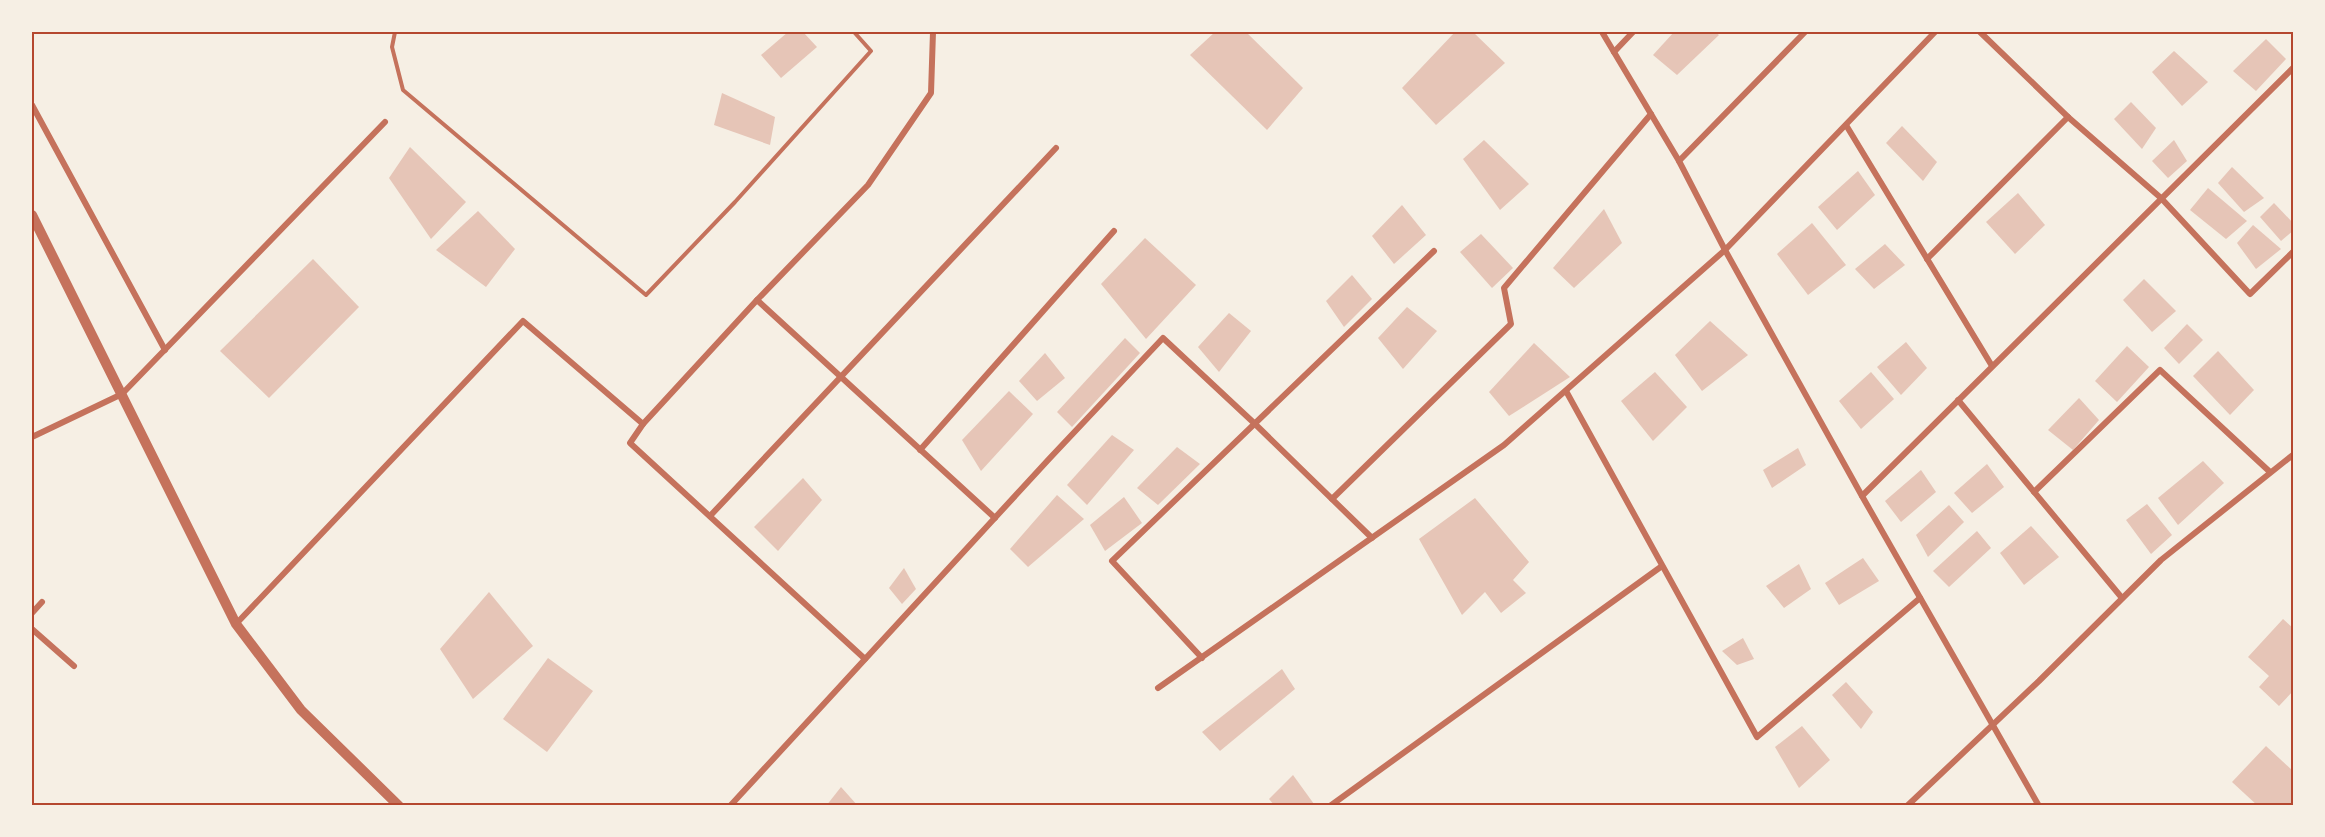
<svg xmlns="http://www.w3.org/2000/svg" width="2325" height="837" viewBox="0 0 2325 837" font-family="'Source Serif 4',serif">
	<rect width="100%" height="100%" fill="#f6efe4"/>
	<g fill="#e6c5b7">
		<path d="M 788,32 L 803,32 L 817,47 L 781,78 L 761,55 Z"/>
		<path d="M 1215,32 L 1246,32 L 1303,88 L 1267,130 L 1190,55 Z"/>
		<path d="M 1455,32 L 1473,32 L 1505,63 L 1436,125 L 1402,88 Z"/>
		<path d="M 1674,32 L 1715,32 L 1719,35 L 1677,75 L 1653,55 Z"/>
		<path d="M 2266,39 L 2286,59 L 2256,91 L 2233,71 Z"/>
		<path d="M 2174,51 L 2208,82 L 2182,106 L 2152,72 Z"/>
		<path d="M 722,93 L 775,117 L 770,145 L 714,125 Z"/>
		<path d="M 2131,102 L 2156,128 L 2142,149 L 2114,119 Z"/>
		<path d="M 1902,126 L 1937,162 L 1923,181 L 1886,143 Z"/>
		<path d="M 1484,140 L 1529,184 L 1500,210 L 1463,159 Z"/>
		<path d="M 2174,140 L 2187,161 L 2168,178 L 2152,161 Z"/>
		<path d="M 410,147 L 466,202 L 431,239 L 389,178 Z"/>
		<path d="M 2232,167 L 2264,198 L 2244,212 L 2218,183 Z"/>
		<path d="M 1858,171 L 1875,195 L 1837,230 L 1818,207 Z"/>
		<path d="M 2208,188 L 2247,221 L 2226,239 L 2190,210 Z"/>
		<path d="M 2018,193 L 2045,225 L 2015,254 L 1986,222 Z"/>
		<path d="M 2274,203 L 2294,224 L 2294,230 L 2281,241 L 2260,217 Z"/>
		<path d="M 1402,205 L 1426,235 L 1394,264 L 1372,236 Z"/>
		<path d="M 1604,209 L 1622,243 L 1574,288 L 1553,268 Z"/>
		<path d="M 478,211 L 515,249 L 486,287 L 436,250 Z"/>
		<path d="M 1812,223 L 1846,265 L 1808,295 L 1777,254 Z"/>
		<path d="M 2253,225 L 2281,249 L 2256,269 L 2237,243 Z"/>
		<path d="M 1481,234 L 1513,268 L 1492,288 L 1460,252 Z"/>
		<path d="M 1145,238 L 1196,285 L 1146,339 L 1101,284 Z"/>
		<path d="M 1885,244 L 1905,265 L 1874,289 L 1855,269 Z"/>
		<path d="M 313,259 L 359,307 L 269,398 L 220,351 Z"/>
		<path d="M 1352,275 L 1372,299 L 1344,327 L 1326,301 Z"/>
		<path d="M 2144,279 L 2176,311 L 2152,332 L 2123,300 Z"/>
		<path d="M 1407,307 L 1437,331 L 1403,369 L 1378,338 Z"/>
		<path d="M 1229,313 L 1251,331 L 1219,372 L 1198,347 Z"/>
		<path d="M 1710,321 L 1748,355 L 1702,391 L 1675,355 Z"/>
		<path d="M 2187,324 L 2203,340 L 2179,364 L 2164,348 Z"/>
		<path d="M 1125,338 L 1140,353 L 1072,427 L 1057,412 Z"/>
		<path d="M 1906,342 L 1927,368 L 1901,395 L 1877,367 Z"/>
		<path d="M 1534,343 L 1570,377 L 1509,416 L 1489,392 Z"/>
		<path d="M 2127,346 L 2149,367 L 2117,402 L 2095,381 Z"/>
		<path d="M 2218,351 L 2254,390 L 2230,415 L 2193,376 Z"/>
		<path d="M 1045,353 L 1065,378 L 1037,401 L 1019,381 Z"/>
		<path d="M 1655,372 L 1687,407 L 1653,441 L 1621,401 Z"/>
		<path d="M 1871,372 L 1894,399 L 1861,429 L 1839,401 Z"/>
		<path d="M 1009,391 L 1033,414 L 981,471 L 962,440 Z"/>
		<path d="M 2079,398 L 2099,420 L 2073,450 L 2048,430 Z"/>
		<path d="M 1112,435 L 1134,450 L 1087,505 L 1067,485 Z"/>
		<path d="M 1177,447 L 1200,464 L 1158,505 L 1137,488 Z"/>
		<path d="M 1798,448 L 1806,465 L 1772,488 L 1763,470 Z"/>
		<path d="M 2203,461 L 2224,483 L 2178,525 L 2158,498 Z"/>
		<path d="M 1987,464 L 2004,487 L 1972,513 L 1954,493 Z"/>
		<path d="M 1921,470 L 1936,492 L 1901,522 L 1885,501 Z"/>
		<path d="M 803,478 L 822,500 L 778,551 L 754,527 Z"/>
		<path d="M 1057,495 L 1084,519 L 1028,567 L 1010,549 Z"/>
		<path d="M 1124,497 L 1142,523 L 1105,551 L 1090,525 Z"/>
		<path d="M 1475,498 L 1529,562 L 1513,580 L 1526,593 L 1501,613 L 1485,592 L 1462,615 L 1419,539 Z"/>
		<path d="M 2147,504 L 2172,535 L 2151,554 L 2126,520 Z"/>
		<path d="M 1949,505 L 1964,522 L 1928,557 L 1916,535 Z"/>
		<path d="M 2031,526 L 2059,557 L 2024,585 L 2000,553 Z"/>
		<path d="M 1977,531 L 1991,548 L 1949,587 L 1933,571 Z"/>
		<path d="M 1863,558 L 1879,581 L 1839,605 L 1825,583 Z"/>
		<path d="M 1799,564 L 1811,589 L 1784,608 L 1766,586 Z"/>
		<path d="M 904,568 L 916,589 L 902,604 L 889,588 Z"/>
		<path d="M 489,592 L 533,646 L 473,699 L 440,649 Z"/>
		<path d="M 2283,619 L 2294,629 L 2294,690 L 2279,706 L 2259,687 L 2269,676 L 2248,657 Z"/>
		<path d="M 1743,638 L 1754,659 L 1737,665 L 1722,651 Z"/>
		<path d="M 548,658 L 593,691 L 547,752 L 503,719 Z"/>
		<path d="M 1282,669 L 1295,689 L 1220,751 L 1202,732 Z"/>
		<path d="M 1846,682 L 1873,712 L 1861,729 L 1832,695 Z"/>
		<path d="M 1802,726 L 1830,760 L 1799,788 L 1775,747 Z"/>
		<path d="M 2266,746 L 2294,772 L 2294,806 L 2258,806 L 2232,782 Z"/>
		<path d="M 1293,775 L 1314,804 L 1311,806 L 1275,806 L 1269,799 Z"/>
		<path d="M 841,787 L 858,806 L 826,806 Z"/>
	</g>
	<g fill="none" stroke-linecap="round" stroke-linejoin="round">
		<path stroke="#c5725c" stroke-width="4" d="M 395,32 L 392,47 L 403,90 L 646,295 L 735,202 L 871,51 L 854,32"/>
		<g stroke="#c5725c" stroke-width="6">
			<path d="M 933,32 L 931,93 L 868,185 L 757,300 L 995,518"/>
			<path d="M 1602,32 L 1679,161 L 1725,250 L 1862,496 L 2039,806"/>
			<path d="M 1980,32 L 2068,117 L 2161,198 L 2250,294 L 2294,251"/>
			<path d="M 1614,52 L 1633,32"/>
			<path d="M 32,105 L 165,350"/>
			<path d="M 1846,125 L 1992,366"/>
			<path d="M 1679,161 L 1805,32"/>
			<path d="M 1927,259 L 2068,117"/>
			<path d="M 757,300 L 643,424 L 630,443 L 865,659"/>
			<path d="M 1566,391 L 1757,737 L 1920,598"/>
			<path d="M 1958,400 L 2122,598"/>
			<path d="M 32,437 L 122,394 L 385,122"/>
			<path d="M 920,450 L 1114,231"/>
			<path d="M 2034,492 L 2160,370 L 2270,472"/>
			<path d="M 1862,496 L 2294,67"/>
			<path d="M 1332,499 L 1511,324 L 1504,288 L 1651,114"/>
			<path d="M 710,516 L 1056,148"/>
			<path d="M 32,613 L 42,602"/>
			<path d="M 236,624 L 523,321 L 643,424"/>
			<path d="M 32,629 L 74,666"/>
			<path d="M 1202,658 L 1112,561 L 1434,251"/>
			<path d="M 1158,688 L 1504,445 L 1725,250 L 1935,32"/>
			<path d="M 730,806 L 1049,459 L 1163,338 L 1254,423 L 1372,538"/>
			<path d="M 1330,806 L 1662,566"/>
			<path d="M 1907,806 L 2039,681 L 2161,560 L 2294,454"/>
		</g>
		<path stroke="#c5725c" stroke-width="10" d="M 32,215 L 236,624 L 301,710 L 399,806"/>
	</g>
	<rect width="2325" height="837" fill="none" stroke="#f6efe4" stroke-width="66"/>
	<rect x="33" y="33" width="2259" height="771" fill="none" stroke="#b5482f" stroke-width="2"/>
</svg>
